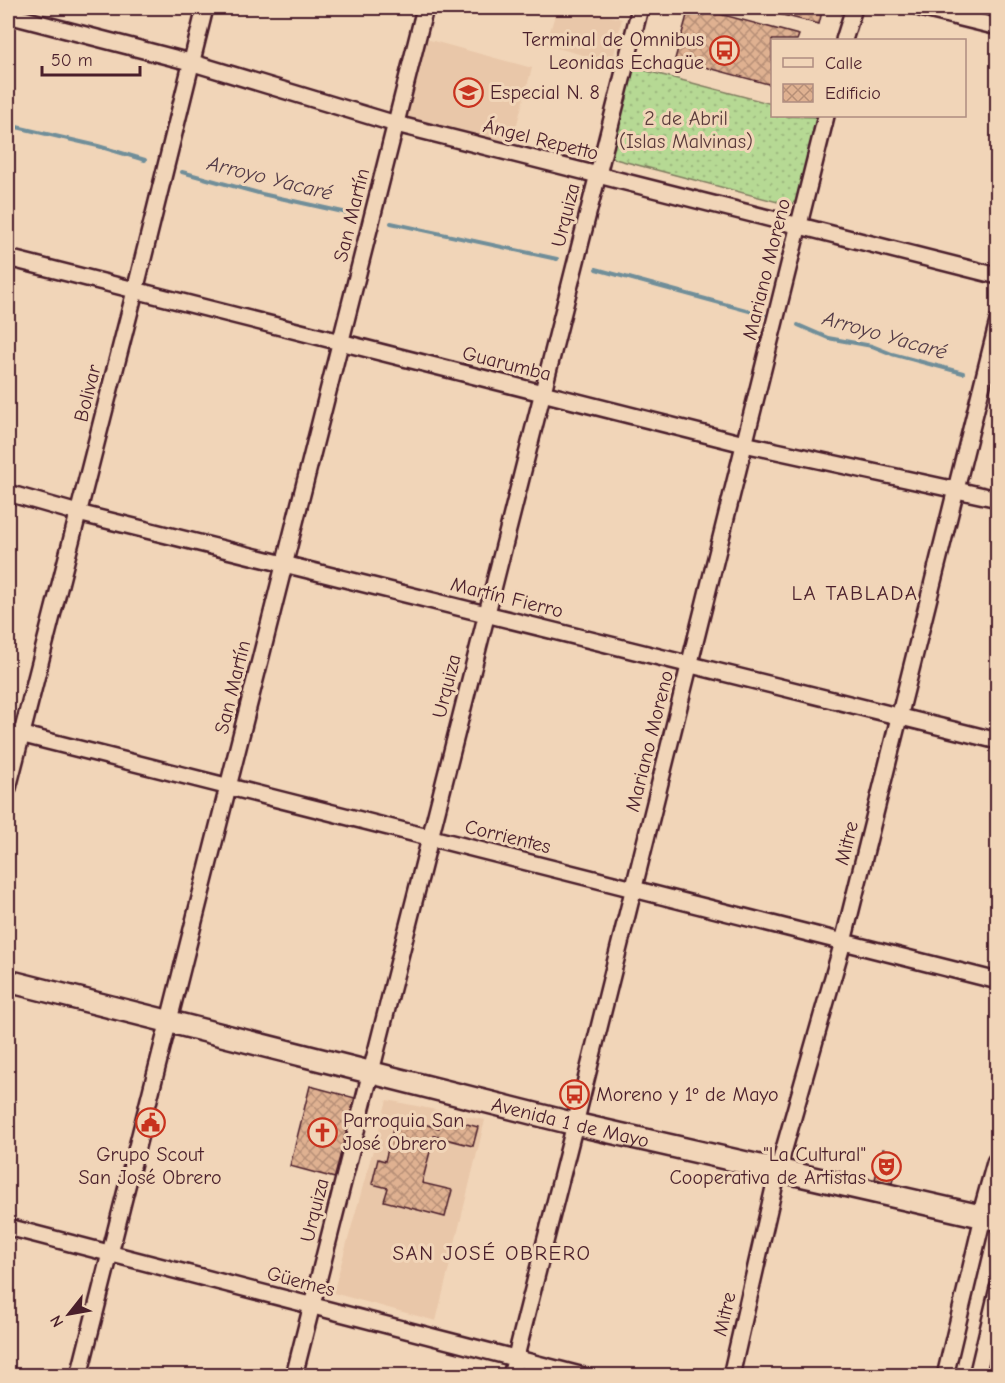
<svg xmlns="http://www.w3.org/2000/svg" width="1005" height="1383" viewBox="0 0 1005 1383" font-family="'Comic Neue',sans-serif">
	<defs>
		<pattern id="grass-dots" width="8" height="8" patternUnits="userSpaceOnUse" patternTransform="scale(1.5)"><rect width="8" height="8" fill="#b6d994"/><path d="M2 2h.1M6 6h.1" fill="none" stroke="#9eba80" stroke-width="1.8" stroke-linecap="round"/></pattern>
		<pattern id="building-cross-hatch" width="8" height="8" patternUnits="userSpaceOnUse" patternTransform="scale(1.5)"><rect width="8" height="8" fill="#dfb191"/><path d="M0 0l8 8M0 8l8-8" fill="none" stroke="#b78f77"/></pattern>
	</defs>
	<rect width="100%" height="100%" fill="#f1d5b8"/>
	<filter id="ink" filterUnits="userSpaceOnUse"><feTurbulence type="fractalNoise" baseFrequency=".0167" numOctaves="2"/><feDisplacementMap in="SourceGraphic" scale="12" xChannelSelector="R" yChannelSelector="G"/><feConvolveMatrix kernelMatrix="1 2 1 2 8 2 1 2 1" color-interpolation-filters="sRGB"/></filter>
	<g filter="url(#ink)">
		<g fill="#e9c7a9">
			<path d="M 557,8 L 576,8 L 622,19 L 612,63 L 546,45 Z"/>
			<path d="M 426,39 L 532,68 L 511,146 L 405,117 Z"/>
			<path d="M 387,1100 L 485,1120 L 436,1321 L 333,1293 Z"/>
		</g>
		<path fill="url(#grass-dots)" stroke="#807c60" stroke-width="1.5" d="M 628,66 L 772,104 L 772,116 L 820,117 L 800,199 L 789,205 L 615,159 L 610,153 Z"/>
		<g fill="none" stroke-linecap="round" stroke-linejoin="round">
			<g stroke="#6f8e99" stroke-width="4">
				<path d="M 8,125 L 98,146 L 145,160"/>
				<path d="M 182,172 L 262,194 L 352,214"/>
				<path d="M 391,223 L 557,259"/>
				<path d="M 596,269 L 764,315"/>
				<path d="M 798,325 L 828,338 L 872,346 L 892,354 L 963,373"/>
			</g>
		</g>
		<g fill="url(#building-cross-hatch)" stroke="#4a1f2b" stroke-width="1.5">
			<path d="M 689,8 L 697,8 L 799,35 L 797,40 L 772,40 L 772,85 L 675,59 Z"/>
			<path d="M 754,8 L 823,8 L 819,24 Z"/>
			<path d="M 310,1086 L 355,1098 L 335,1178 L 290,1166 Z"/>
			<path d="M 396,1117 L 439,1128 L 441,1117 L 478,1127 L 473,1146 L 434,1136 L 422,1183 L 452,1190 L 445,1217 L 384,1201 L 388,1188 L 372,1184 L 378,1159 L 385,1161 Z"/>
			<path d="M 883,1149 L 899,1153 L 892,1183 L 875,1179 Z"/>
		</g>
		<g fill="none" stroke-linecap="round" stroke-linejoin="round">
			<defs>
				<g id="street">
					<path d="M 920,8 L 998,27"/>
					<path d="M 8,15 L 190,62 L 396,124 L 998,276"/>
					<path d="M 844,40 L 854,8"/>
					<path d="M 8,258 L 744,444 L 998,499"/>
					<path d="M 8,493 L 78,513 L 998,741"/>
					<path d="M 8,731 L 998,981"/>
					<path d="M 8,788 L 135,291 L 205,8"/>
					<path d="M 8,1227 L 584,1376"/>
					<path d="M 79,1376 L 425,8"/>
					<path d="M 294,1376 L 640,8"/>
					<path d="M 511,1376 L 575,1124 L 826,116"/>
					<path d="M 731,1376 L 778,1170 L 843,942 L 998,321"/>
					<path d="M 945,1376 L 983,1217"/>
					<path d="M 977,1376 L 998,1288"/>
				</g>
				<g id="secondary">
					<path id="s1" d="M 8,981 L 575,1124 L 998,1220"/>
					<path d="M 983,1217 L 998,1163"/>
				</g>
			</defs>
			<use href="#street" stroke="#4a1f2b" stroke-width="20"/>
			<use href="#secondary" stroke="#4a1f2b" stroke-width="26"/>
			<use href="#street" stroke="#f1d5b8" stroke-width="15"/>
			<use href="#secondary" stroke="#f1d5b8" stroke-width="21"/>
		</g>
	</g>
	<defs>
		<symbol id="bus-ring" viewBox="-11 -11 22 22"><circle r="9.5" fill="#f1d5b8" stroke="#c8321e" stroke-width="1.5"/><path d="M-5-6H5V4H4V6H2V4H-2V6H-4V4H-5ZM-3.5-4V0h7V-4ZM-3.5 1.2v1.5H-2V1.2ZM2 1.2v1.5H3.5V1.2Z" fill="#c8321e"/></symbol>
		<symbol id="school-ring" viewBox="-11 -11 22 22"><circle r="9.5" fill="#f1d5b8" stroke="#c8321e" stroke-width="1.5"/><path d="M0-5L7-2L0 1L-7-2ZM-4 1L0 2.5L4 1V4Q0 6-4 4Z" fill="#c8321e"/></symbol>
		<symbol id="civic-ring" viewBox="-11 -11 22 22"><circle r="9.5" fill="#f1d5b8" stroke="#c8321e" stroke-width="1.5"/><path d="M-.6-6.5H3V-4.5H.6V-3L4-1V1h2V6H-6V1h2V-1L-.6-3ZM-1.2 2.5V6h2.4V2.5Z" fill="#c8321e"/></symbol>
		<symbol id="church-ring" viewBox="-11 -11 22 22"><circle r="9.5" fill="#f1d5b8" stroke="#c8321e" stroke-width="1.5"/><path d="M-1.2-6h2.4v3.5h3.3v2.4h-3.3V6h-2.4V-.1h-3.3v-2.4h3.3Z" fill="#c8321e"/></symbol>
		<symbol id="theatre-ring" viewBox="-11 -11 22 22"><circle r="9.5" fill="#f1d5b8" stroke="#c8321e" stroke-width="1.5"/><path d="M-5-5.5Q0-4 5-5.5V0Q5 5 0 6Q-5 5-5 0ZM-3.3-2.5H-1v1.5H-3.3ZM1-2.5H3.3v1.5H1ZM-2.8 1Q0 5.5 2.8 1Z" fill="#c8321e"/></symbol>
	</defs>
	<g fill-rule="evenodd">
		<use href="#bus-ring" x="708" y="34" width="33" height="33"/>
		<use href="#school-ring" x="452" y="76" width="33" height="33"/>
		<use href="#bus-ring" x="558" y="1078" width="33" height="33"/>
		<use href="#civic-ring" x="134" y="1106" width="33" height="33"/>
		<use href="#church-ring" x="306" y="1116" width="33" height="33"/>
		<use href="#theatre-ring" x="870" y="1150" width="33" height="33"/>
	</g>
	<g text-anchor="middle" stroke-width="6" stroke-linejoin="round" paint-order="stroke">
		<g font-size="20" fill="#4a1f2b" stroke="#f1d5b8" text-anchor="start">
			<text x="704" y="46" text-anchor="end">Terminal de Omnibus<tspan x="704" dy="23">Leonidas Echagüe</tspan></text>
			<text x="490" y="99">Especial N. 8</text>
			<text x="596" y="1101">Moreno y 1º de Mayo</text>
			<text x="343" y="1127">Parroquia San<tspan x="343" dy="23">José Obrero</tspan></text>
			<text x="150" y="1161" text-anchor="middle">Grupo Scout<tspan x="150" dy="23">San José Obrero</tspan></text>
			<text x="866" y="1161" text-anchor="end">"La Cultural"<tspan x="866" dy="23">Cooperativa de Artistas</tspan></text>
		</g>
		<g font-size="20" fill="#5a3b3b" stroke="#f1d5b8">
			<text x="686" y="125">2 de Abril<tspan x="686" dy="23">(Islas Malvinas)</tspan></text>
		</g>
		<g font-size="20" fill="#4a1f2b" stroke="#f1d5b8">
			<text transform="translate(541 139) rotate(14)" y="7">Ángel Repetto</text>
			<text transform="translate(351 215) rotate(-76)" y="7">San Martín</text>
			<text transform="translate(565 215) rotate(-76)" y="7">Urquiza</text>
			<text transform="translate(766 269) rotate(-76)" y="7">Mariano Moreno</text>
			<text transform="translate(507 363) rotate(14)" y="7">Guarumba</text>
			<text transform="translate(87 393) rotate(-76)" y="7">Bolivar</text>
			<text transform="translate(507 597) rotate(14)" y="7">Martín Fierro</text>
			<text transform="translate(446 686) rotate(-76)" y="7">Urquiza</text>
			<text transform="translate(232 687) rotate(-76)" y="7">San Martín</text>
			<text transform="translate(649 741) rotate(-76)" y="7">Mariano Moreno</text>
			<text transform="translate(508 836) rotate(14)" y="7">Corrientes</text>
			<text transform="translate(846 843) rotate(-76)" y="7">Mitre</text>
			<text dy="7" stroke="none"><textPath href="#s1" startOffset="580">Avenida 1 de Mayo</textPath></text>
			<text transform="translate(314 1210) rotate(-76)" y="7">Urquiza</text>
			<text transform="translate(301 1281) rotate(15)" y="7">Güemes</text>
			<text transform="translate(724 1314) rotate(-77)" y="7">Mitre</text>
		</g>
		<g font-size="21" font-style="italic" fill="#533b47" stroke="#f1d5b8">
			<text transform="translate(270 178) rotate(14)" y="7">Arroyo Yacaré</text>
			<text transform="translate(885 335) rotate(16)" y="7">Arroyo Yacaré</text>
		</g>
		<g font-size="21" letter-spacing="1.5" fill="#4a1f2b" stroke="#f1d5b8">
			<text x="855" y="600">LA TABLADA</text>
			<text x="492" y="1260">SAN JOSÉ OBRERO</text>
		</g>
	</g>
	<rect width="1005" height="1383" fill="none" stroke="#f1d5b8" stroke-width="30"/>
	<rect x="15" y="15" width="975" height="1353" fill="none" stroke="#4a1f2b" stroke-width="2" filter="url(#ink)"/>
	<rect x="771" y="39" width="195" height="78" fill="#f1d5b8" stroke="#ae8c80" stroke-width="1.5"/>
	<rect x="783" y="58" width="30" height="9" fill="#f1d5b8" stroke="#ae8c80" stroke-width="1.5"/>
	<text x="825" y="69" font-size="18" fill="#4a1f2b">Calle</text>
	<rect x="783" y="84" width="30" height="18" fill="url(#building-cross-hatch)" stroke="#ae8c80" stroke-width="1.5"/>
	<text x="825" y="99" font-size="18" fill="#4a1f2b">Edificio</text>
	<g transform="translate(69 1314) rotate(239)" stroke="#f1d5b8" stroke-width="4.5" paint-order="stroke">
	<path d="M0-4.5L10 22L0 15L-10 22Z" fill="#4a1f2b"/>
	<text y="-9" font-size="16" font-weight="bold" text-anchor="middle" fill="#4a1f2b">N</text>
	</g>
	<path d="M42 66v9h98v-9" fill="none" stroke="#4a1f2b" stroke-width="3"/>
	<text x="51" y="66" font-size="18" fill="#4a1f2b" stroke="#f1d5b8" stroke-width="4.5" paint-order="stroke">50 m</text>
</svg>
